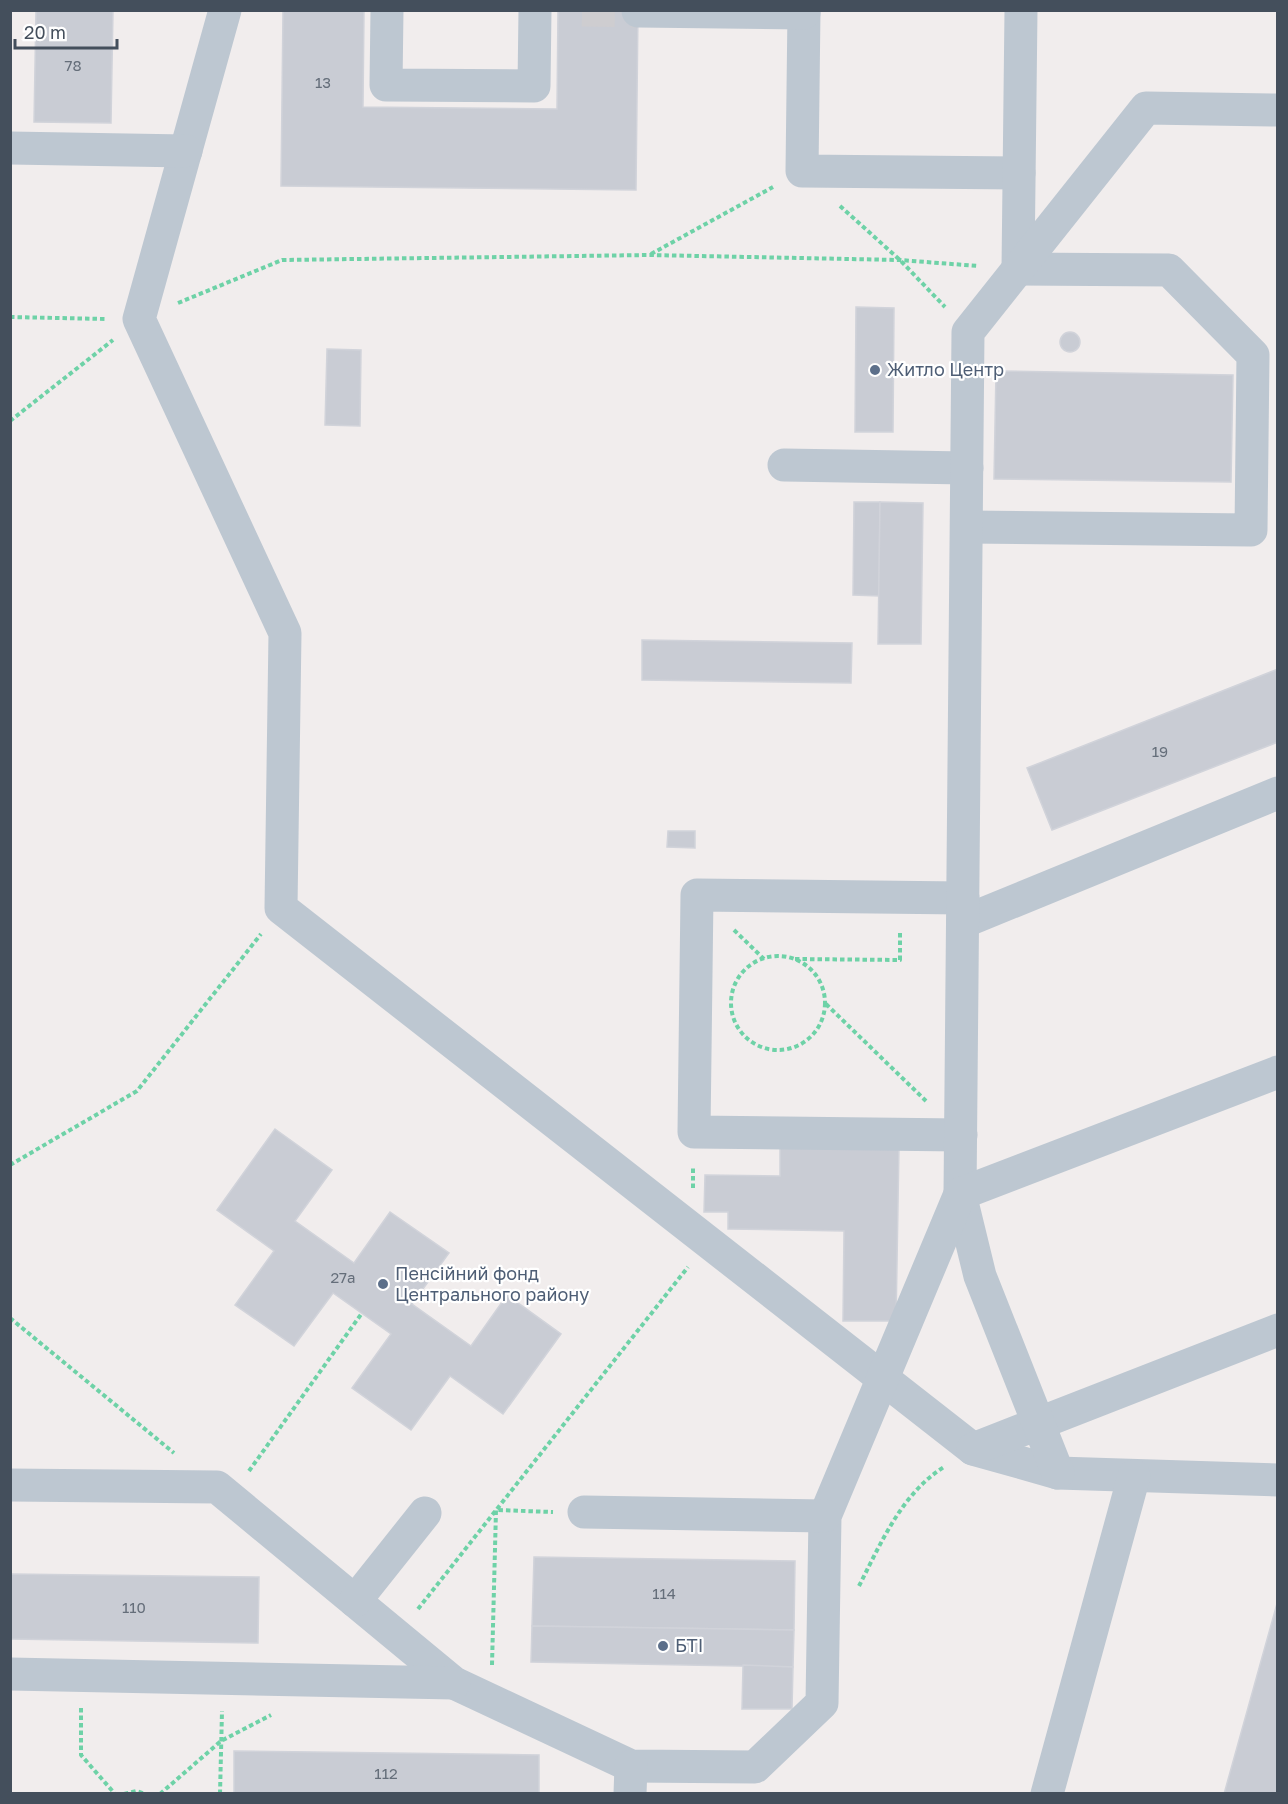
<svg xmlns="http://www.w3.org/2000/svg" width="1288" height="1804" viewBox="0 0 1288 1804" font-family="'Golos Text',sans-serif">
	<rect width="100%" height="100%" fill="#f1eded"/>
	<g fill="#c9ccd4" stroke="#d1d3da" stroke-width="1.5">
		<path d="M 36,10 L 113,10 L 111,123 L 34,122 Z"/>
		<path d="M 283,10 L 364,10 L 363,107 L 557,109 L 558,10 L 638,10 L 636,190 L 281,186 Z"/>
		<path d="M 856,307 L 894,308 L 893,432 L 855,432 Z"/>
		<circle cx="1070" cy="342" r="10"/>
		<path d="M 327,349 L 361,350 L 360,426 L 325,425 Z"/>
		<path d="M 996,371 L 1233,375 L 1231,482 L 994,479 Z"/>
		<path d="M 854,502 L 880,502 L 879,596 L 853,595 Z"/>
		<path d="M 880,502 L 923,503 L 921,644 L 878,644 Z"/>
		<path d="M 642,640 L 852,643 L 851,683 L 642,680 Z"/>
		<path d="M 1278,669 L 1278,742 L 1052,830 L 1027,768 Z"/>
		<path d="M 668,831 L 695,831 L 695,848 L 667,847 Z"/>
		<path d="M 275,1129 L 332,1170 L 295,1221 L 354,1263 L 390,1212 L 449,1253 L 412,1304 L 471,1346 L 507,1295 L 561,1334 L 503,1414 L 450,1376 L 411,1430 L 352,1388 L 391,1334 L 333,1293 L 294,1346 L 235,1305 L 274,1251 L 217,1210 Z"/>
		<path d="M 780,1144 L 899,1146 L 896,1321 L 843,1321 L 844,1231 L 728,1229 L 728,1212 L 704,1212 L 705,1175 L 780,1176 Z"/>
		<path d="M 534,1557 L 795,1561 L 794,1630 L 532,1626 Z"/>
		<path d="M 10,1574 L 259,1577 L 258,1643 L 10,1639 Z"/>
		<path d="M 1278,1600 L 1278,1794 L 1224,1794 Z"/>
		<path d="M 532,1626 L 794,1630 L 793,1667 L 531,1662 Z"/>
		<path d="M 743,1665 L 793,1667 L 792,1709 L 742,1709 Z"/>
		<path d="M 234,1751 L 539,1755 L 539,1794 L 234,1794 Z"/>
	</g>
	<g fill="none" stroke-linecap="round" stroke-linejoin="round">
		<path stroke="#cecdd0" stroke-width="33" stroke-dasharray="33 16" stroke-linecap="butt" d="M 582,10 L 638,11"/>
		<g stroke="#6ed2a7" stroke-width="4" stroke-dasharray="4.5 3" stroke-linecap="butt">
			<path d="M 840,206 L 900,260 L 945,307"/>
			<path d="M 651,254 L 773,187"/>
			<path d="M 178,303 L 282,260 L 650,255 L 900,260 L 978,266"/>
			<path d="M 10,317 L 106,319"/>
			<path d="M 10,421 L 113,340"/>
			<path d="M 734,930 L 764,959"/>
			<circle cx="778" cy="1003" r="47"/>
			<path d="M 795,959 L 900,960 L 900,932"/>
			<path d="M 826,1004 L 926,1101"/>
			<path d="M 10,1165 L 137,1091 L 261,934"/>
			<path d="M 693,1188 L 693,1166"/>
			<path d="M 10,1318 L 174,1453"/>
			<path d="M 249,1471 L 362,1313"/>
			<path d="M 859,1586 C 881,1543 902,1493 944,1467"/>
			<path d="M 418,1609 L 688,1267"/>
			<path d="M 492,1665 L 496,1510 L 553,1512"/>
			<path d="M 81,1708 L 81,1755 L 115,1794"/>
			<path d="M 124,1794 L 136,1791 L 146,1794"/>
			<path d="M 160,1794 L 221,1741 L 271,1715"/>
			<path d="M 220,1794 L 222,1711"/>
		</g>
		<g stroke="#bdc7d1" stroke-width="33">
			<path d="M 225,10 L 139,319 L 285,633 L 281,908 L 973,1449 L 1058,1473 L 1278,1480"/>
			<path d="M 387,10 L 386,85 L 534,86 L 535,10"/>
			<path d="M 804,10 L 802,171 L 1019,173"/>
			<path d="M 638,11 L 804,13"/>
			<path d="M 10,148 L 186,151"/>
			<path d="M 784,465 L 967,468"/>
			<path d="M 967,527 L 1251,530 L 1253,355 L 1169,270 L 1018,269 L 1021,10"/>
			<path d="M 963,922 L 1278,793"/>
			<path d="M 961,1135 L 694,1132 L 697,895 L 963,898"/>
			<path d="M 973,1449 L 1278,1330"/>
			<path d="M 1058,1473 L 980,1276 L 960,1194 L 968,332 L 1146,108 L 1278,110"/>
			<path d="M 10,1485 L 217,1487 L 454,1683 L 631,1766 L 755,1767 L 822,1703 L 825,1516 L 960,1194 L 1278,1072"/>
			<path d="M 584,1512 L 825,1516"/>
			<path d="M 355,1601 L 425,1513"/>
			<path d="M 10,1674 L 454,1683"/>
			<path d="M 630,1794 L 631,1766"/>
			<path d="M 1047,1794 L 1134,1476"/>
		</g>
	</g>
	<g fill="#5c6f8a" stroke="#fff" stroke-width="2">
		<circle cx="875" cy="370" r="6"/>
		<circle cx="383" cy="1284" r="6"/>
		<circle cx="663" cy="1646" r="6"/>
	</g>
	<g text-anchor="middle" stroke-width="4.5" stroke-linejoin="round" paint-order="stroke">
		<g font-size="15" fill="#656e7a">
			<text x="73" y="71">78</text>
			<text x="323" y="88">13</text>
			<text x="1160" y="757">19</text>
			<text x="343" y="1283">27а</text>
			<text x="664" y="1599">114</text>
			<text x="134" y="1613">110</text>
			<text x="386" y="1779">112</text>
		</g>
		<g font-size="18" fill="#4e5e75" stroke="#fff" text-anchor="start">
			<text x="887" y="376">Житло Центр</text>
			<text x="395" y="1280">Пенсійний фонд<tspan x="395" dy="21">Центрального району</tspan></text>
			<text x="675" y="1652">БТІ</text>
		</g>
	</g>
	<rect width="1288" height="1804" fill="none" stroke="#444f5c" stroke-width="24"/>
	<path d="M15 39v9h102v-9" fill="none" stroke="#444f5c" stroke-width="3"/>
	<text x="24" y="39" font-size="18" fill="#444f5c" stroke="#ffffff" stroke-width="4.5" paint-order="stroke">20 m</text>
</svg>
